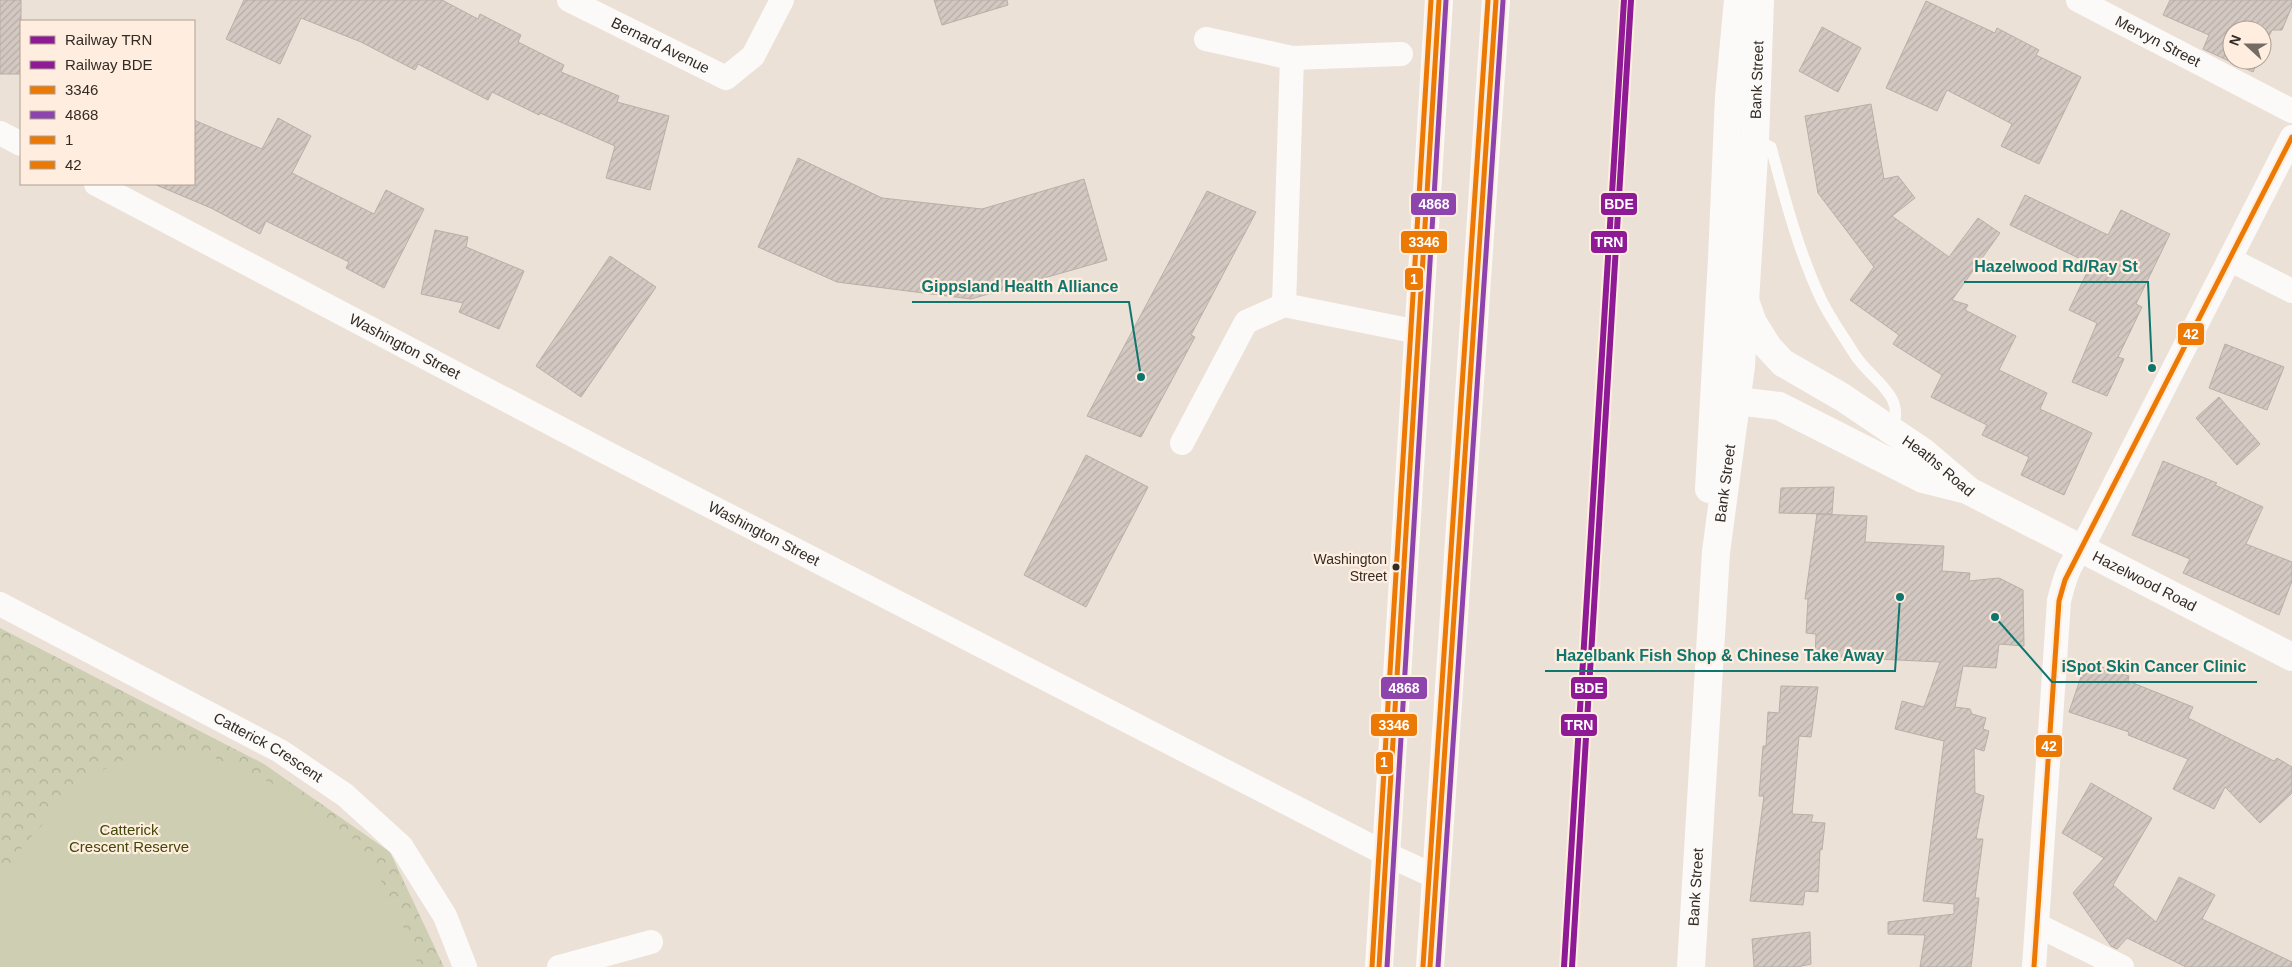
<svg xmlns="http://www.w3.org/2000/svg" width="2292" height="967" viewBox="0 0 2292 967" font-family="Arial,sans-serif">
	<defs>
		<pattern id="park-crowns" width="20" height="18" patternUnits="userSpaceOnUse" patternTransform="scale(1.25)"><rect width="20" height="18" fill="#ceceb3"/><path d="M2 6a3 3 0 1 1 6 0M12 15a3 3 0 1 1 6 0" fill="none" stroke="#b1b19a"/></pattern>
		<pattern id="building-hatch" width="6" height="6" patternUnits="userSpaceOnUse" patternTransform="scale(1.25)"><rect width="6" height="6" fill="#d3c9c2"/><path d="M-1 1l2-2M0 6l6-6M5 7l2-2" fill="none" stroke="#b6ada7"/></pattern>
	</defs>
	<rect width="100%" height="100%" fill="#ece1d6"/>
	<path fill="url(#park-crowns)" d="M 0,628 L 264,764 L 390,852 L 444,967 L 0,967 Z"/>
	<path fill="#ceceb3" d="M 158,754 L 212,757 L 247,771 L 283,789 L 319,817 L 352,838 L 364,851 L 384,886 L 402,924 L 419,967 L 0,967 L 0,878 L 24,845 L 83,780 L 125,759 Z"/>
	<g fill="url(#building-hatch)" stroke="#b9afa8">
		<rect x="0" y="0" width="21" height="74"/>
		<path d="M 244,0 L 442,0 L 478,19 L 480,14 L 521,35 L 518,42 L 564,65 L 561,72 L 619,96 L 617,102 L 669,116 L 650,190 L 606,178 L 615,146 L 540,113 L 539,115 L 492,92 L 488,100 L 418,64 L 415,70 L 361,42 L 301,18 L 280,64 L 226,39 Z"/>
		<path d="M 934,0 L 1007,0 L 1008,5 L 942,25 Z"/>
		<path d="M 2170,0 L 2292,0 L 2292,6 L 2282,30 L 2272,30 L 2262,51 L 2262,30 L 2232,30 L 2232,60 L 2258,60 L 2253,72 L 2203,49 L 2209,35 L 2163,15 Z"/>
		<path d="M 1926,1 L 1995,33 L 1997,28 L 2039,50 L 2036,55 L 2081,77 L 2039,164 L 2001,146 L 2012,124 L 1947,90 L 1937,111 L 1886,88 Z"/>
		<path d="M 1822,27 L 1861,48 L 1838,92 L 1799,71 Z"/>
		<path d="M 1871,104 L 1884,179 L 1898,176 L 1915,198 L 1892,216 L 1949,257 L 1978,218 L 2000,233 L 1952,300 L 1968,305 L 1965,310 L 2016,336 L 1999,370 L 2047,393 L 2040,409 L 2092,433 L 2064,495 L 2021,475 L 2029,457 L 1982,435 L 1987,425 L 1931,397 L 1942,375 L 1893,344 L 1899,335 L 1850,300 L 1874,267 L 1818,193 L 1805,116 Z"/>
		<path d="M 278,118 L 311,136 L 292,173 L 374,214 L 386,190 L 424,209 L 384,288 L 346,268 L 349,262 L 266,221 L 260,234 L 211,208 L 154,184 L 194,184 L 194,120 L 262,149 Z"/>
		<path d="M 798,158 L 882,198 L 982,209 L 1084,179 L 1107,260 L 971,299 L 837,282 L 758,247 Z"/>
		<path d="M 1207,191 L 1256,212 L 1191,335 L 1195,337 L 1141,437 L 1087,416 Z"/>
		<path d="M 2025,195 L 2108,235 L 2121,210 L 2170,234 L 2136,304 L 2142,307 L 2118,357 L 2124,359 L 2107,396 L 2072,382 L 2097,323 L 2069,310 L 2091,264 L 2010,225 Z"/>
		<path d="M 435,230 L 468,237 L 466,247 L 524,271 L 499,329 L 459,312 L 463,303 L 421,294 Z"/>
		<path d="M 610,256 L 656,287 L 581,397 L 536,366 Z"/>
		<path d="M 2225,344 L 2284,367 L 2267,410 L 2209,388 Z"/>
		<path d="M 2219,397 L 2260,444 L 2237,465 L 2196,418 Z"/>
		<path d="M 1086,455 L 1148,487 L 1086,607 L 1024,575 Z"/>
		<path d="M 2163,461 L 2217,483 L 2215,485 L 2263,507 L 2246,544 L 2292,562 L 2292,581 L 2279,615 L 2183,573 L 2190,559 L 2132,535 Z"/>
		<path d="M 1834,487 L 1832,514 L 1779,513 L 1781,488 Z"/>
		<path d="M 1817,514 L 1867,516 L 1865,542 L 1944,546 L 1942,571 L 1970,573 L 1969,581 L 1999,578 L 2023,590 L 2024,646 L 1999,644 L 1996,668 L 1963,666 L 1955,707 L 1970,709 L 1972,714 L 1986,718 L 1983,729 L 1989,731 L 1984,751 L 1974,748 L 1975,793 L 1984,796 L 1976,839 L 1983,839 L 1975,898 L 1979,898 L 1971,967 L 1920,967 L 1925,935 L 1888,934 L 1888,922 L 1954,914 L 1954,904 L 1923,901 L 1944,741 L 1895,729 L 1902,701 L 1924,707 L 1940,662 L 1815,656 L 1816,634 L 1806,633 L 1808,599 L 1805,599 Z"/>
		<path d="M 2086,662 L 2129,676 L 2128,681 L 2193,707 L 2188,718 L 2274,761 L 2277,758 L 2292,767 L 2292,793 L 2260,823 L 2225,787 L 2214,809 L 2173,789 L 2188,759 L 2128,735 L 2129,732 L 2069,712 Z"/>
		<path d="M 1781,686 L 1818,687 L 1811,737 L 1799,736 L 1792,814 L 1813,815 L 1811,822 L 1825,823 L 1822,850 L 1820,849 L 1818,892 L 1805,891 L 1803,905 L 1750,901 L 1764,796 L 1759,796 L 1763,746 L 1766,746 L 1768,712 L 1779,713 Z"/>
		<path d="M 2091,783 L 2152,818 L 2113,885 L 2156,922 L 2179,877 L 2215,895 L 2202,919 L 2292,962 L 2292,967 L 2186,967 L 2127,938 L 2117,949 L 2111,946 L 2073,893 L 2104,858 L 2062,833 Z"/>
		<path d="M 1810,932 L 1811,964 L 1797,967 L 1754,967 L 1752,939 Z"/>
	</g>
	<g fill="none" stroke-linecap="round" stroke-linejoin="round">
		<path stroke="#fcfaf9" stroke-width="11" d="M 1756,140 L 1771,147 C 1785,199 1798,250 1821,299 C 1830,318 1844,337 1855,355 C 1872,381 1907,395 1892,430"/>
		<g stroke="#fcfaf9" stroke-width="24">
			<path id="s1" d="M 569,0 L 726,78 L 753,56 L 782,0"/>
			<path id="s2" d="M 2078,0 L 2292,111"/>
			<path d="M 1206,39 L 1292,58 L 1284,305 L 1418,332"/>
			<path d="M 1292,58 L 1401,54"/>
			<path d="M 0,133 L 21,144"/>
			<path id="s3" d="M 96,184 L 607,453 L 1386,854 L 1436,877"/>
			<path d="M 2231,260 L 2292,291"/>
			<path d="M 1182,443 L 1246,322 L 1284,305"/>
			<path id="s4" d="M 0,604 L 280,751 L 345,795 L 401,846 L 445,916 L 465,967"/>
			<path d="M 2037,925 L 2122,967"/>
			<path d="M 559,967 L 651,942"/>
			<path d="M 2034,967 L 2059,601 C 2064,581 2068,566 2081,550 L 2292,137"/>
		</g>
		<g stroke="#fcfaf9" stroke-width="28">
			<path id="s5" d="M 1746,303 L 1753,323 L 1768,347 L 1783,363 L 1842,397 L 1922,451 L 1969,491 L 2292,657"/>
			<path d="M 1737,401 L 1779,406 L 1923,479 L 1963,489"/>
			<path d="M 1709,489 L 1722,259 L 1729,97 L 1738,0"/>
			<path id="s6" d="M 1691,967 L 1716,552 L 1741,366 L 1755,139 L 1760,0"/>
		</g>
		<g stroke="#fcfaf9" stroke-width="28">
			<path d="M 1379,967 L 1439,0"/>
			<path d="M 1430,967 L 1496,0"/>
		</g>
		<defs>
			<g id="bus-1">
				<path d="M 1379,967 L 1439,0"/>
				<path d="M 1430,967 L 1496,0"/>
			</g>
			<g id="bus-2">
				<path d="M 1387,967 L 1446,0"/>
				<path d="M 1438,967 L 1503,1"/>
			</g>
			<g id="bus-3">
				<path d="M 1423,966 L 1488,0"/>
				<path d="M 1372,967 L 1431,0"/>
			</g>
			<path id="bus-4" d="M 2034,967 L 2059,601 L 2065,580 L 2292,137"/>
		</defs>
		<use href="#bus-1" stroke="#ffeedf" stroke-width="9"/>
		<use href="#bus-2" stroke="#ffeedf" stroke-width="9"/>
		<use href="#bus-3" stroke="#ffeedf" stroke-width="9"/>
		<use href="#bus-4" stroke="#ffeedf" stroke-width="9"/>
		<use href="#bus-1" stroke="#eb7904" stroke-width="5"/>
		<use href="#bus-2" stroke="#8e44ad" stroke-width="5"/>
		<use href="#bus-3" stroke="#eb7904" stroke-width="5"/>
		<use href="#bus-4" stroke="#eb7904" stroke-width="5"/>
		<defs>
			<path id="rail-1" d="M 1564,967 L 1624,0"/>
			<path id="rail-2" d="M 1572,967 L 1631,0"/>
		</defs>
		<use href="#rail-1" stroke="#ffeedf" stroke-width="10"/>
		<use href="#rail-2" stroke="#ffeedf" stroke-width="10"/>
		<use href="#rail-1" stroke="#8f1a95" stroke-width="6"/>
		<use href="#rail-2" stroke="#8f1a95" stroke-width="6"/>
	</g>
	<circle fill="#332b24" stroke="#ffeedf" stroke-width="2" cx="1396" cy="567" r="4.5"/>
	<g text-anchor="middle" stroke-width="4.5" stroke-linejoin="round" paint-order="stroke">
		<g font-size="14" fill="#332b24" stroke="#ffeedf" text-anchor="end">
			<text x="1387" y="564">Washington<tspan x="1387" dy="17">Street</tspan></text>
		</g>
		<g font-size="15" fill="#332b24" stroke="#ffeedf">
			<text dy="5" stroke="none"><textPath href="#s2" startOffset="90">Mervyn Street</textPath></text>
			<text dy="5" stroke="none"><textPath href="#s1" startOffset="102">Bernard Avenue</textPath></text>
			<text dy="5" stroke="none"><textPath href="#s6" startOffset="890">Bank Street</textPath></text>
			<text dy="5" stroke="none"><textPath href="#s3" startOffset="349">Washington Street</textPath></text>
			<text dy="5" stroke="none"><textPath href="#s5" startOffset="258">Heaths Road</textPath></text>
			<text dy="5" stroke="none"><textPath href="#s6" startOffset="485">Bank Street</textPath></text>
			<text dy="5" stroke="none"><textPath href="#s3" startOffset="754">Washington Street</textPath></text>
			<text dy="5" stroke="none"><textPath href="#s5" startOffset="495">Hazelwood Road</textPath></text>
			<text dy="5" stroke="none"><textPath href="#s4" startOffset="304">Catterick Crescent</textPath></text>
			<text dy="5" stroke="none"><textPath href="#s6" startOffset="80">Bank Street</textPath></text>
		</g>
		<g font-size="15" fill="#414908" stroke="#ffeedf">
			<text x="129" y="835">Catterick<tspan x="129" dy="17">Crescent Reserve</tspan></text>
		</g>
	</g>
	<path fill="none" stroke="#0f766e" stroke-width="2" d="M2152 368L2148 282H1964M1141 377L1129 302H912M1900 597L1895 671H1545M1995 617L2052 682H2257"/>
	<g fill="#0f766e" stroke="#ffeedf" stroke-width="2">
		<circle cx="2152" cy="368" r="5"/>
		<circle cx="1141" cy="377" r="5"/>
		<circle cx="1900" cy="597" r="5"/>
		<circle cx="1995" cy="617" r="5"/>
	</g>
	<g font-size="16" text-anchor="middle" font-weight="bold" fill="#0f766e" stroke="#ffeedf" stroke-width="4.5" stroke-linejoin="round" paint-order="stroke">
		<text x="2056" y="272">Hazelwood Rd/Ray St</text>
		<text x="1020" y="292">Gippsland Health Alliance</text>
		<text x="1720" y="661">Hazelbank Fish Shop &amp; Chinese Take Away</text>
		<text x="2154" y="672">iSpot Skin Cancer Clinic</text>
	</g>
	<g stroke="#ffeedf" stroke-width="2">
		<rect x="1410" y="192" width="47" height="24" rx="5" fill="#8e44ad"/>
		<rect x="1600" y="192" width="38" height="24" rx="5" fill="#8f1a95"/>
		<rect x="1400" y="230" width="48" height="24" rx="5" fill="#eb7904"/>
		<rect x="1590" y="230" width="38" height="24" rx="5" fill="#8f1a95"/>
		<rect x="1404" y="267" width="20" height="24" rx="5" fill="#eb7904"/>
		<rect x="2177" y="322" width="28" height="24" rx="5" fill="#eb7904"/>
		<rect x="1380" y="676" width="48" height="24" rx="5" fill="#8e44ad"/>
		<rect x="1570" y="676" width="38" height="24" rx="5" fill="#8f1a95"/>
		<rect x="1370" y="713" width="48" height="24" rx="5" fill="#eb7904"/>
		<rect x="1560" y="713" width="38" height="24" rx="5" fill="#8f1a95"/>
		<rect x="2035" y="734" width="28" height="24" rx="5" fill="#eb7904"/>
		<rect x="1375" y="751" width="19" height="24" rx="5" fill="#eb7904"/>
	</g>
	<g font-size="14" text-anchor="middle" font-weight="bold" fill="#fff">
		<text x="1434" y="209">4868</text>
		<text x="1619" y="209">BDE</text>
		<text x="1424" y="247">3346</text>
		<text x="1609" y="247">TRN</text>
		<text x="1414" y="284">1</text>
		<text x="2191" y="339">42</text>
		<text x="1404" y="693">4868</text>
		<text x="1589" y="693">BDE</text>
		<text x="1394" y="730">3346</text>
		<text x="1579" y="730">TRN</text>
		<text x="2049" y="751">42</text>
		<text x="1384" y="767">1</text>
	</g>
	<rect x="20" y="20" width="175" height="165" fill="#ffeedf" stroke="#ada094"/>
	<rect x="30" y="36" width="25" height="8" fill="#8f1a95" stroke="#ada094"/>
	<text x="65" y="45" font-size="15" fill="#332b24">Railway TRN</text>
	<rect x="30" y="61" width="25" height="8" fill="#8f1a95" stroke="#ada094"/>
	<text x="65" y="70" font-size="15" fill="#332b24">Railway BDE</text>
	<rect x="30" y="86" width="25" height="8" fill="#eb7904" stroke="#ada094"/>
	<text x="65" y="95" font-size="15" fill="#332b24">3346</text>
	<rect x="30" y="111" width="25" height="8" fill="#8e44ad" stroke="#ada094"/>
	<text x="65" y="120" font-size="15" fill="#332b24">4868</text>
	<rect x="30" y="136" width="25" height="8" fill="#eb7904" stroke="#ada094"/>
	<text x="65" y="145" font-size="15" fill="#332b24">1</text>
	<rect x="30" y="161" width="25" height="8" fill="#eb7904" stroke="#ada094"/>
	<text x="65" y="170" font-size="15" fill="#332b24">42</text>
	<g transform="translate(2247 45) rotate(291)"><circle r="24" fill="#ffeedf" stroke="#ada094"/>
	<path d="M0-4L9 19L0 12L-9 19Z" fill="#746b62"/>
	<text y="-8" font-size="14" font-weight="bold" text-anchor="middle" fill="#332b24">N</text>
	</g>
</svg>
